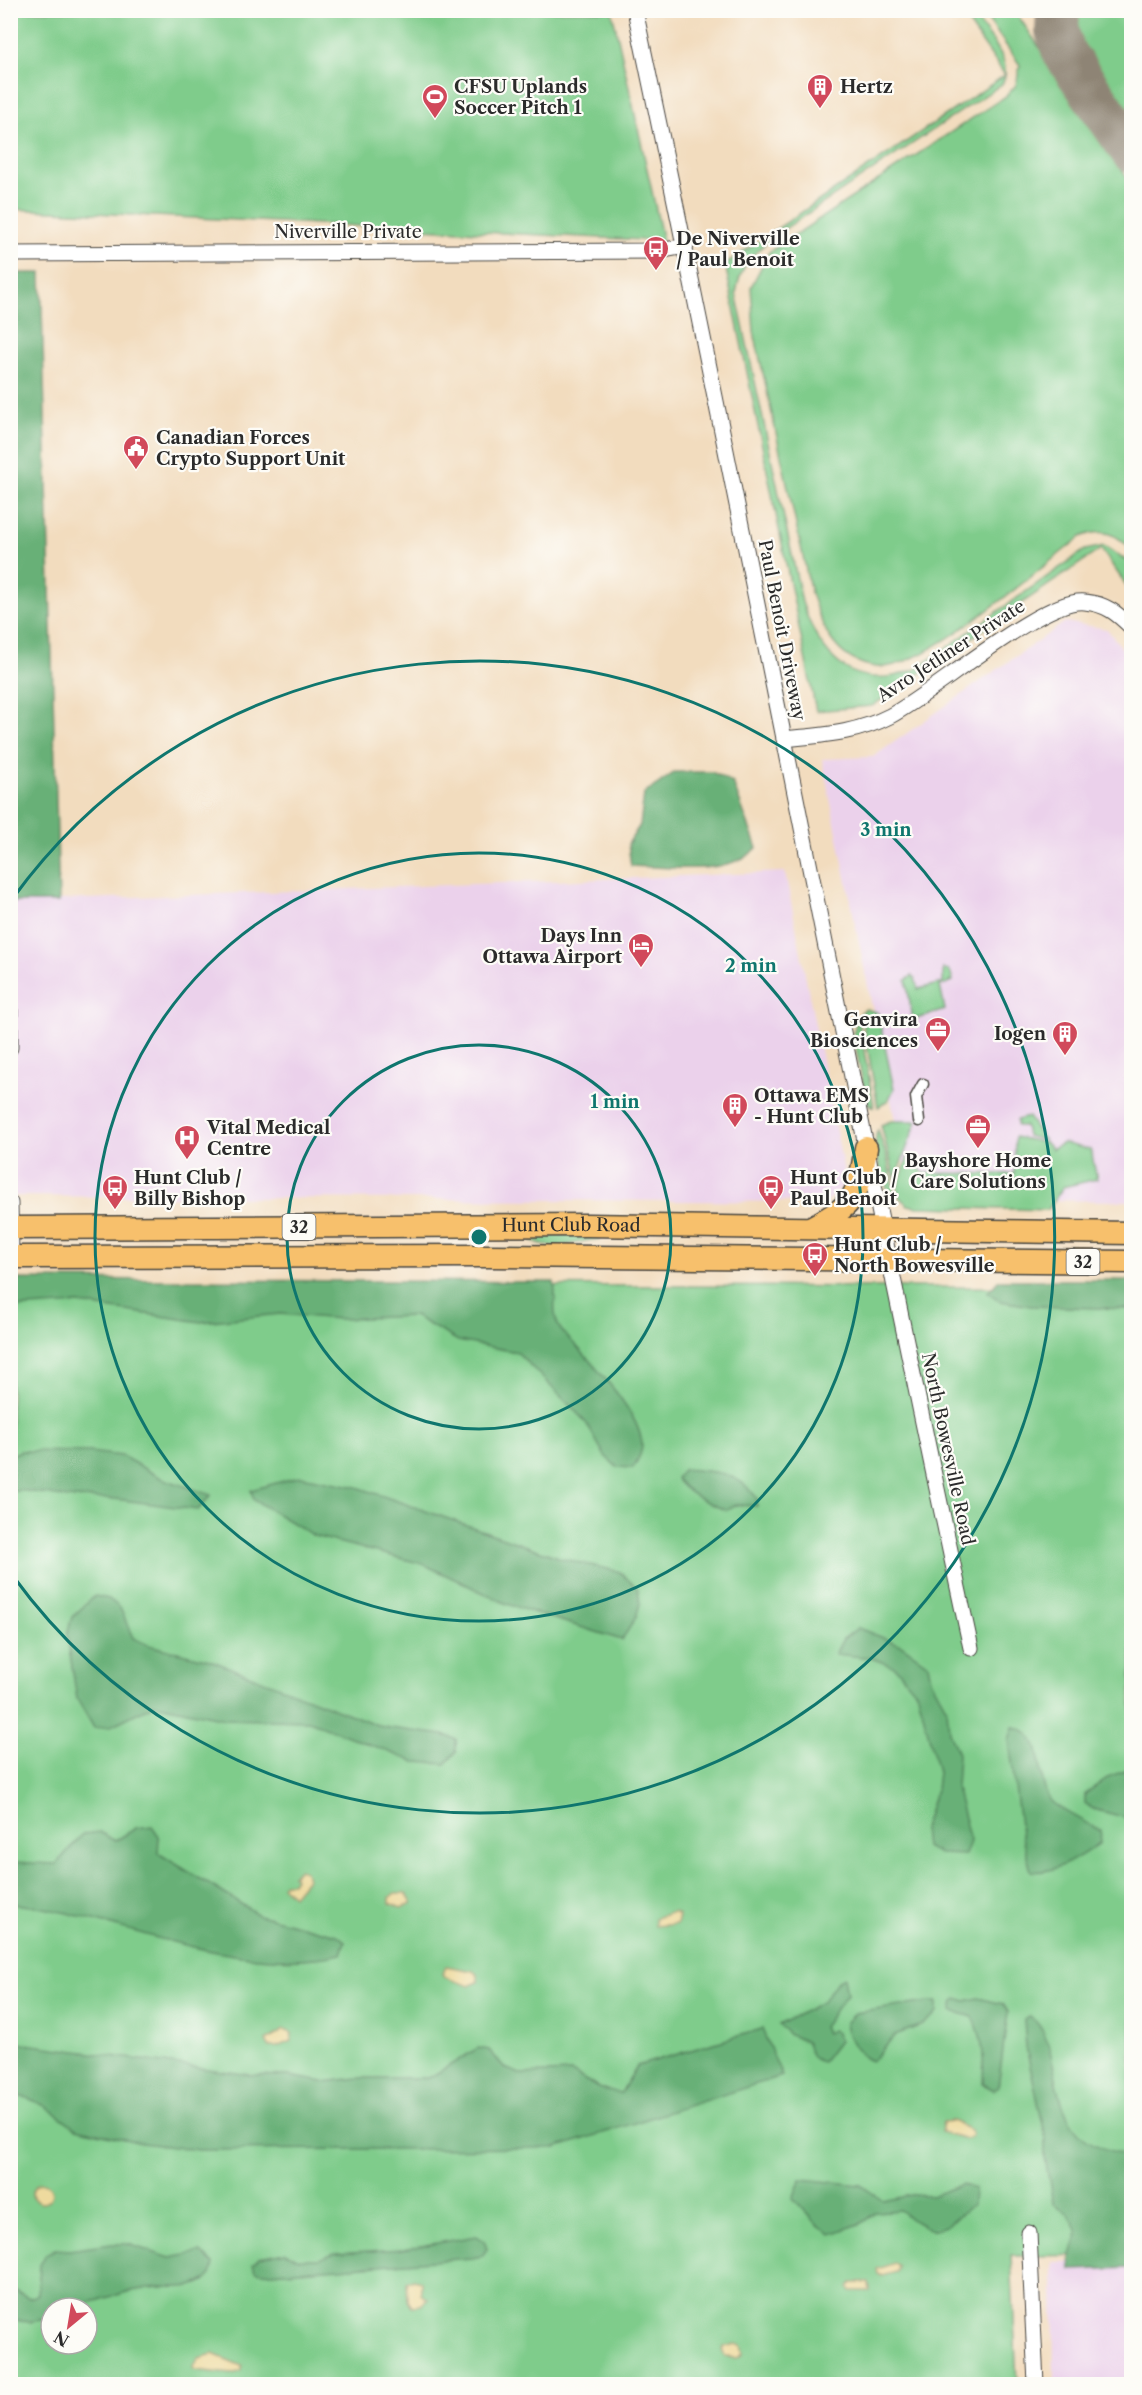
<svg xmlns="http://www.w3.org/2000/svg" width="1142" height="2395" viewBox="0 0 1142 2395" font-family="'Libre Caslon Text',serif">
	<rect width="100%" height="100%" fill="#fdfcf7"/>
	<filter id="ink" filterUnits="userSpaceOnUse"><feTurbulence type="fractalNoise" baseFrequency=".0167" numOctaves="2"/><feDisplacementMap in="SourceGraphic" scale="12" xChannelSelector="R" yChannelSelector="G"/><feConvolveMatrix kernelMatrix="1 2 1 2 8 2 1 2 1" color-interpolation-filters="sRGB"/></filter>
	<filter id="wash" filterUnits="userSpaceOnUse"><feTurbulence type="fractalNoise" baseFrequency=".008" numOctaves="4" result="noise"/><feDisplacementMap in="SourceGraphic" scale="24" xChannelSelector="R" yChannelSelector="G"/><feGaussianBlur stdDeviation="1.35" result="paint"/><feColorMatrix in="noise" values="0 0 0 0 0 0 0 0 0 0 0 0 0 0 0 0 0 1.4 0 .05"/><feComposite in="paint" operator="in"/></filter>
	<g filter="url(#wash)">
		<rect width="100%" height="100%" fill="#f2dcbe"/>
		<g fill="#ebd1eb">
			<path d="M 1065,622 L 1107,629 L 1131,660 L 1131,1201 L 911,1199 L 822,759 L 873,757 Z"/>
			<path d="M 785,872 L 846,1182 L 827,1202 L 11,1196 L 11,902 Z"/>
			<path d="M 1131,2261 L 1131,2384 L 1054,2384 L 1053,2262 Z"/>
		</g>
		<g fill="#7fcc8b" stroke="#557c5b" stroke-width="1.5" fill-rule="evenodd">
			<path d="M 10,11 L 612,11 L 663,241 L 11,209 Z"/>
			<path d="M 960,11 L 970,11 C 983,30 1016,60 1002,84 L 774,236 C 752,255 741,263 736,293 L 802,602 C 820,658 855,695 916,669 L 1085,550 L 1104,546 L 1129,562 L 1131,566 L 1131,592 L 1101,549 L 872,706 L 816,711 L 725,264 L 1005,75 Z"/>
			<path d="M 982,11 L 1015,11 L 1131,184 L 1131,244 L 1128,246 L 1132,251 L 1131,550 C 1117,533 1102,528 1081,537 C 1042,566 922,673 876,667 C 834,661 822,627 811,593 L 754,332 L 751,287 L 769,252 L 1006,96 L 1016,85 L 1020,65 Z"/>
			<path d="M 1079,11 L 1131,11 L 1131,120 L 1073,38 Z"/>
			<path d="M 943,969 L 950,971 L 953,981 L 940,986 L 945,1010 L 913,1020 L 906,980 L 912,976 L 915,978 L 918,989 L 943,983 Z"/>
			<path d="M 866,1009 L 878,1013 L 894,1089 L 888,1101 L 878,1107 L 861,1012 Z"/>
			<path d="M 858,1016 L 874,1107 L 867,1103 L 853,1034 Z"/>
			<path d="M 1028,1117 L 1044,1140 L 1027,1136 L 1025,1126 L 1017,1126 L 1017,1120 Z"/>
			<path d="M 891,1121 L 917,1121 L 895,1179 L 881,1125 Z"/>
			<path d="M 878,1130 L 887,1157 L 895,1197 L 891,1197 C 884,1184 870,1143 878,1130 Z"/>
			<path d="M 1015,1137 L 1046,1143 L 1052,1149 L 1063,1143 L 1091,1150 L 1097,1179 L 1063,1187 L 1048,1210 L 918,1207 L 908,1205 L 899,1197 L 897,1188 L 908,1157 L 924,1173 L 1014,1174 Z"/>
			<path d="M 600,1232 L 601,1239 C 569,1241 557,1256 524,1236 Z"/>
			<path d="M 11,1283 L 1131,1288 L 1131,2255 L 1011,2256 L 1017,2384 L 11,2384 ZM 51,2308 L 87,2308 L 87,2344 L 51,2344 Z"/>
		</g>
		<g fill="#67b077" stroke="#496e51" stroke-width="1.5">
			<path d="M 11,273 L 41,273 L 59,902 L 11,902 Z"/>
			<path d="M 675,772 L 712,772 L 733,783 L 757,848 C 728,877 670,867 631,866 L 628,844 L 640,825 L 644,794 Z"/>
			<path d="M 11,1279 L 554,1282 C 557,1298 551,1312 559,1327 C 564,1335 574,1343 581,1351 C 600,1372 635,1410 641,1438 C 644,1450 639,1458 633,1468 L 617,1467 L 605,1456 L 585,1421 L 517,1352 L 458,1341 L 414,1316 L 339,1319 L 280,1314 L 201,1322 L 79,1304 L 11,1308 Z"/>
			<path d="M 999,1280 L 1131,1280 L 1131,1309 L 1032,1306 L 1000,1301 L 988,1292 Z"/>
			<path d="M 21,1451 L 89,1452 L 122,1456 L 161,1478 L 211,1495 L 198,1510 L 115,1499 L 68,1498 L 21,1490 L 11,1492 L 11,1455 Z"/>
			<path d="M 684,1469 C 716,1472 736,1470 757,1498 L 757,1506 L 735,1505 L 726,1510 C 709,1504 686,1493 676,1478 Z"/>
			<path d="M 301,1476 L 357,1487 L 564,1559 L 620,1572 L 638,1589 L 640,1604 L 636,1617 L 622,1640 L 507,1604 L 423,1564 L 314,1536 L 254,1500 L 251,1490 Z"/>
			<path d="M 95,1596 L 109,1599 L 120,1608 L 133,1638 L 148,1645 L 210,1660 L 383,1727 L 443,1735 L 456,1739 L 456,1752 L 446,1764 L 415,1762 L 309,1721 L 225,1719 L 155,1704 L 111,1726 L 94,1728 L 77,1699 L 67,1634 L 72,1617 Z"/>
			<path d="M 858,1628 L 901,1645 L 928,1664 L 931,1680 L 947,1709 L 949,1732 L 958,1754 L 956,1787 L 970,1841 L 965,1855 L 940,1854 L 925,1847 L 923,1829 L 936,1789 L 938,1772 L 918,1694 L 895,1667 L 871,1658 L 835,1654 L 843,1639 Z"/>
			<path d="M 11,1637 C 21,1655 14,1680 11,1699 Z"/>
			<path d="M 1013,1727 C 1049,1731 1034,1784 1052,1802 C 1060,1810 1089,1824 1101,1831 L 1100,1843 C 1081,1855 1055,1875 1031,1871 L 1021,1833 L 1009,1740 Z"/>
			<path d="M 1131,1769 L 1131,1819 L 1093,1809 L 1085,1803 L 1085,1794 L 1110,1776 Z"/>
			<path d="M 152,1826 L 159,1836 L 158,1853 L 259,1915 L 337,1935 L 345,1941 L 341,1954 C 264,1971 183,1945 108,1924 C 76,1915 45,1906 11,1904 L 11,1862 L 56,1864 L 83,1834 L 100,1832 L 115,1841 L 136,1828 Z"/>
			<path d="M 844,1977 L 847,1994 L 823,2027 L 826,2033 L 833,2030 L 837,2033 L 839,2041 L 823,2062 C 811,2060 810,2054 807,2042 L 790,2035 L 779,2025 L 822,2002 L 838,1980 Z"/>
			<path d="M 957,1998 L 965,2001 L 978,1998 L 1003,2004 L 1008,2012 L 998,2087 L 994,2090 L 983,2084 C 984,2060 984,2039 973,2017 L 952,2011 L 954,2000 Z"/>
			<path d="M 928,2002 L 937,2002 L 937,2013 L 922,2025 L 895,2035 L 872,2061 C 858,2057 847,2037 845,2023 L 855,2013 Z"/>
			<path d="M 1030,2016 C 1063,2041 1046,2106 1084,2138 C 1098,2149 1116,2151 1131,2158 L 1131,2268 L 1071,2270 L 1070,2259 L 1078,2232 L 1069,2214 L 1053,2203 L 1045,2158 L 1045,2134 L 1026,2047 L 1024,2019 Z"/>
			<path d="M 762,2029 L 782,2076 L 556,2148 L 199,2150 L 142,2143 L 76,2128 L 45,2106 L 28,2098 L 11,2095 L 11,2042 L 251,2075 L 289,2076 L 323,2082 L 358,2078 L 429,2078 L 478,2048 L 489,2050 L 505,2068 L 520,2074 L 572,2072 L 598,2088 L 621,2093 L 637,2066 Z"/>
			<path d="M 801,2179 L 861,2185 L 883,2201 L 916,2194 L 932,2196 L 962,2184 L 974,2189 L 973,2204 L 946,2226 L 932,2230 L 912,2220 L 900,2210 L 876,2212 L 862,2223 L 831,2234 L 818,2225 L 793,2198 Z"/>
			<path d="M 477,2236 L 484,2241 L 487,2249 L 482,2256 L 472,2258 L 272,2273 L 255,2271 L 253,2263 L 259,2257 L 286,2252 L 299,2259 L 318,2259 L 335,2253 L 403,2249 Z"/>
			<path d="M 112,2244 L 128,2244 L 170,2258 L 201,2252 L 214,2264 C 213,2270 211,2276 206,2280 C 192,2289 175,2287 160,2287 C 120,2289 91,2308 51,2308 L 51,2318 L 30,2322 L 11,2320 L 11,2288 L 29,2298 L 38,2295 L 40,2265 L 46,2254 L 55,2249 L 69,2250 Z"/>
		</g>
		<g fill="#eeda9e" stroke="#8c8264" stroke-width="1.5">
			<path d="M 299,1869 L 305,1871 L 307,1879 L 293,1896 L 282,1886 L 284,1883 L 292,1883 L 295,1878 L 293,1875 Z"/>
			<path d="M 395,1893 L 406,1893 L 412,1903 L 401,1908 L 390,1903 L 390,1897 Z"/>
			<path d="M 673,1912 L 679,1915 L 677,1924 L 655,1926 L 655,1918 Z"/>
			<path d="M 446,1966 L 473,1971 L 478,1975 L 478,1982 L 469,1986 C 460,1981 448,1981 442,1974 Z"/>
			<path d="M 284,2030 L 292,2033 L 291,2041 L 277,2047 L 269,2047 L 266,2041 Z"/>
			<path d="M 953,2121 L 970,2130 L 972,2136 L 966,2139 L 941,2132 L 943,2122 Z"/>
			<circle cx="42" cy="2193" r="10"/>
			<path d="M 894,2263 L 898,2267 L 897,2272 L 882,2276 L 878,2274 L 877,2269 Z"/>
			<path d="M 413,2279 L 421,2281 L 421,2294 L 428,2299 L 421,2305 L 412,2306 L 408,2300 L 407,2282 Z"/>
			<path d="M 852,2283 L 869,2283 L 870,2291 L 850,2291 L 848,2287 Z"/>
			<path d="M 735,2344 L 741,2346 L 743,2354 L 737,2358 L 725,2357 L 722,2350 L 724,2347 Z"/>
			<path d="M 213,2354 L 242,2366 L 242,2371 L 232,2374 L 194,2370 L 193,2367 L 199,2358 Z"/>
		</g>
		<g fill="none" stroke-linecap="round" stroke-linejoin="round">
			<path stroke="#8e8474" stroke-width="44" d="M 1058,10 L 1057,31 L 1064,53 L 1132,151"/>
		</g>
	</g>
	<g filter="url(#ink)">
		<g fill="none" stroke-linecap="round" stroke-linejoin="round">
			<defs>
				<path id="pedestrian" d="M 919,1121 L 916,1097 L 923,1084"/>
				<g id="minor">
					<path d="M 635,10 C 751,556 853,1103 971,1648"/>
					<path d="M 10,254 L 659,251 L 686,246"/>
					<path d="M 784,739 C 822,735 855,734 890,716 C 934,693 1043,597 1085,602 C 1106,604 1117,613 1132,628"/>
					<path d="M 10,1010 L 10,1048"/>
					<path d="M 10,1203 L 11,1257"/>
					<path d="M 1029,2233 L 1036,2384"/>
				</g>
				<g id="primary">
					<path d="M 812,1227 C 856,1204 858,1196 866,1148"/>
					<path id="s1" d="M 10,1228 L 587,1225 L 1132,1233"/>
					<path d="M 10,1257 L 488,1256 L 1132,1262"/>
				</g>
			</defs>
			<use href="#pedestrian" stroke="#494641" stroke-width="13"/>
			<use href="#minor" stroke="#494641" stroke-width="17"/>
			<use href="#primary" stroke="#494641" stroke-width="25"/>
			<use href="#pedestrian" stroke="#fff" stroke-width="10"/>
			<use href="#minor" stroke="#fff" stroke-width="15"/>
			<use href="#primary" stroke="#f7c06c" stroke-width="22"/>
		</g>
	</g>
	<g fill="none" stroke="#0f766e" stroke-width="3">
		<circle cx="479" cy="1237" r="192"/>
		<circle cx="479" cy="1237" r="384"/>
		<path d="M13 898A576 576 0 1 1 13 1576"/>
	</g>
	<defs>
		<symbol id="building-pin" viewBox="-11 -11 22 30"><path d="M0 17L-7.5 6A9.5 9.5 0 1 1 7.5 6Z" fill="#d1495b" stroke="#fdfcf7"/><path d="M-4-6H4V6H1V3H-1V6H-4ZM-2.5-4.3h1.7v1.8h-1.7ZM.8-4.3h1.7v1.8H.8ZM-2.5-1h1.7V.8h-1.7ZM.8-1h1.7V.8H.8Z" fill="#fff"/></symbol>
		<symbol id="stadium-pin" viewBox="-11 -11 22 30"><path d="M0 17L-7.5 6A9.5 9.5 0 1 1 7.5 6Z" fill="#d1495b" stroke="#fdfcf7"/><path d="M0-5a6.5 5 0 1 0 0 10a6.5 5 0 1 0 0-10ZM-3.5-1.8h7v3.6h-7Z" fill="#fff"/></symbol>
		<symbol id="bus-pin" viewBox="-11 -11 22 30"><path d="M0 17L-7.5 6A9.5 9.5 0 1 1 7.5 6Z" fill="#d1495b" stroke="#fdfcf7"/><path d="M-5-6H5V4H4V6H2V4H-2V6H-4V4H-5ZM-3.5-4V0h7V-4ZM-3.5 1.2v1.5H-2V1.2ZM2 1.2v1.5H3.5V1.2Z" fill="#fff"/></symbol>
		<symbol id="civic-pin" viewBox="-11 -11 22 30"><path d="M0 17L-7.5 6A9.5 9.5 0 1 1 7.5 6Z" fill="#d1495b" stroke="#fdfcf7"/><path d="M-.6-6.5H3V-4.5H.6V-3L4-1V1h2V6H-6V1h2V-1L-.6-3ZM-1.2 2.5V6h2.4V2.5Z" fill="#fff"/></symbol>
		<symbol id="hotel-pin" viewBox="-11 -11 22 30"><path d="M0 17L-7.5 6A9.5 9.5 0 1 1 7.5 6Z" fill="#d1495b" stroke="#fdfcf7"/><path d="M-6-4.5h1.5V1H6V5H4.5V3h-9V5H-6ZM-4 0a1.8 1.8 0 1 1 3.6 0ZM.5 0V-2.5h3Q6-2.5 6 0Z" fill="#fff"/></symbol>
		<symbol id="office-pin" viewBox="-11 -11 22 30"><path d="M0 17L-7.5 6A9.5 9.5 0 1 1 7.5 6Z" fill="#d1495b" stroke="#fdfcf7"/><path d="M-6-3h4V-5.5h4V-3h4V5H-6ZM-1-4.5V-3h2v-1.5ZM-6 0V1H6V0Z" fill="#fff"/></symbol>
		<symbol id="hospital-pin" viewBox="-11 -11 22 30"><path d="M0 17L-7.5 6A9.5 9.5 0 1 1 7.5 6Z" fill="#d1495b" stroke="#fdfcf7"/><path d="M-5-5h3v3.5h4V-5h3V5h-3V1.5h-4V5h-3Z" fill="#fff"/></symbol>
	</defs>
	<g fill-rule="evenodd">
		<use href="#building-pin" x="805" y="72" width="30" height="40"/>
		<use href="#stadium-pin" x="420" y="82" width="30" height="40"/>
		<use href="#bus-pin" x="641" y="234" width="30" height="40"/>
		<use href="#civic-pin" x="121" y="433" width="30" height="40"/>
		<use href="#hotel-pin" x="626" y="931" width="30" height="40"/>
		<use href="#office-pin" x="923" y="1015" width="30" height="40"/>
		<use href="#building-pin" x="1050" y="1019" width="30" height="40"/>
		<use href="#building-pin" x="720" y="1091" width="30" height="40"/>
		<use href="#office-pin" x="963" y="1112" width="30" height="40"/>
		<use href="#hospital-pin" x="172" y="1123" width="30" height="40"/>
		<use href="#bus-pin" x="100" y="1173" width="30" height="40"/>
		<use href="#bus-pin" x="756" y="1173" width="30" height="40"/>
		<use href="#bus-pin" x="800" y="1240" width="30" height="40"/>
	</g>
	<g text-anchor="middle" stroke-width="4.5" stroke-linejoin="round" paint-order="stroke">
		<g fill="#fdfcf7" stroke="#6a6a68" stroke-width="1.5">
			<rect x="282.5" y="1214" width="33" height="26" rx="4.5"/>
			<rect x="1066.5" y="1249" width="33" height="26" rx="4.5"/>
		</g>
		<g font-size="16" font-weight="bold" fill="#2b2b2b">
			<text x="299" y="1233">32</text>
			<text x="1083" y="1268">32</text>
		</g>
		<g font-size="18" font-weight="bold" fill="#2b2b2b" stroke="#fdfcf7" text-anchor="start">
			<text x="454" y="93">CFSU Uplands<tspan x="454" dy="21">Soccer Pitch 1</tspan></text>
			<text x="840" y="93">Hertz</text>
			<text x="676" y="245">De Niverville<tspan x="676" dy="21">/ Paul Benoit</tspan></text>
			<text x="156" y="444">Canadian Forces<tspan x="156" dy="21">Crypto Support Unit</tspan></text>
			<text x="622" y="942" text-anchor="end">Days Inn<tspan x="622" dy="21">Ottawa Airport</tspan></text>
			<text x="918" y="1026" text-anchor="end">Genvira<tspan x="918" dy="21">Biosciences</tspan></text>
			<text x="1046" y="1040" text-anchor="end">Iogen</text>
			<text x="754" y="1102">Ottawa EMS<tspan x="754" dy="21">- Hunt Club</tspan></text>
			<text x="207" y="1134">Vital Medical<tspan x="207" dy="21">Centre</tspan></text>
			<text x="978" y="1167" text-anchor="middle">Bayshore Home<tspan x="978" dy="21">Care Solutions</tspan></text>
			<text x="134" y="1184">Hunt Club /<tspan x="134" dy="21">Billy Bishop</tspan></text>
			<text x="790" y="1184">Hunt Club /<tspan x="790" dy="21">Paul Benoit</tspan></text>
			<text x="834" y="1251">Hunt Club /<tspan x="834" dy="21">North Bowesville</tspan></text>
		</g>
		<g font-size="18" fill="#2b2b2b" stroke="#fdfcf7">
			<text x="348" y="238">Niverville Private</text>
			<text transform="translate(782 630) rotate(79)" y="6">Paul Benoit Driveway</text>
			<text transform="translate(951 651) rotate(-33)" y="6">Avro Jetliner Private</text>
			<text dy="6" stroke="none"><textPath href="#s1" startOffset="561">Hunt Club Road</textPath></text>
			<text transform="translate(948 1449) rotate(78)" y="6">North Bowesville Road</text>
		</g>
	</g>
	<circle cx="479" cy="1237" r="9" fill="#0f766e" stroke="#fdfcf7" stroke-width="3"/>
	<g font-size="18" text-anchor="middle" font-weight="bold" fill="#0f766e" stroke="#fdfcf7" stroke-width="4.5" stroke-linejoin="round" paint-order="stroke">
		<text x="886" y="836">3 min</text>
		<text x="751" y="972">2 min</text>
		<text x="615" y="1108">1 min</text>
	</g>
	<rect width="1142" height="2395" fill="none" stroke="#fdfcf7" stroke-width="36"/>
	<g transform="translate(69 2326) rotate(210)"><circle r="28" fill="#fdfcf7" stroke="#a9a8a5" stroke-width="1.5"/>
	<path d="M0-4.5L10 22L0 15L-10 22Z" fill="#d1495b"/>
	<text y="-9" font-size="16" font-weight="bold" text-anchor="middle" fill="#2b2b2b">N</text>
	</g>
</svg>
